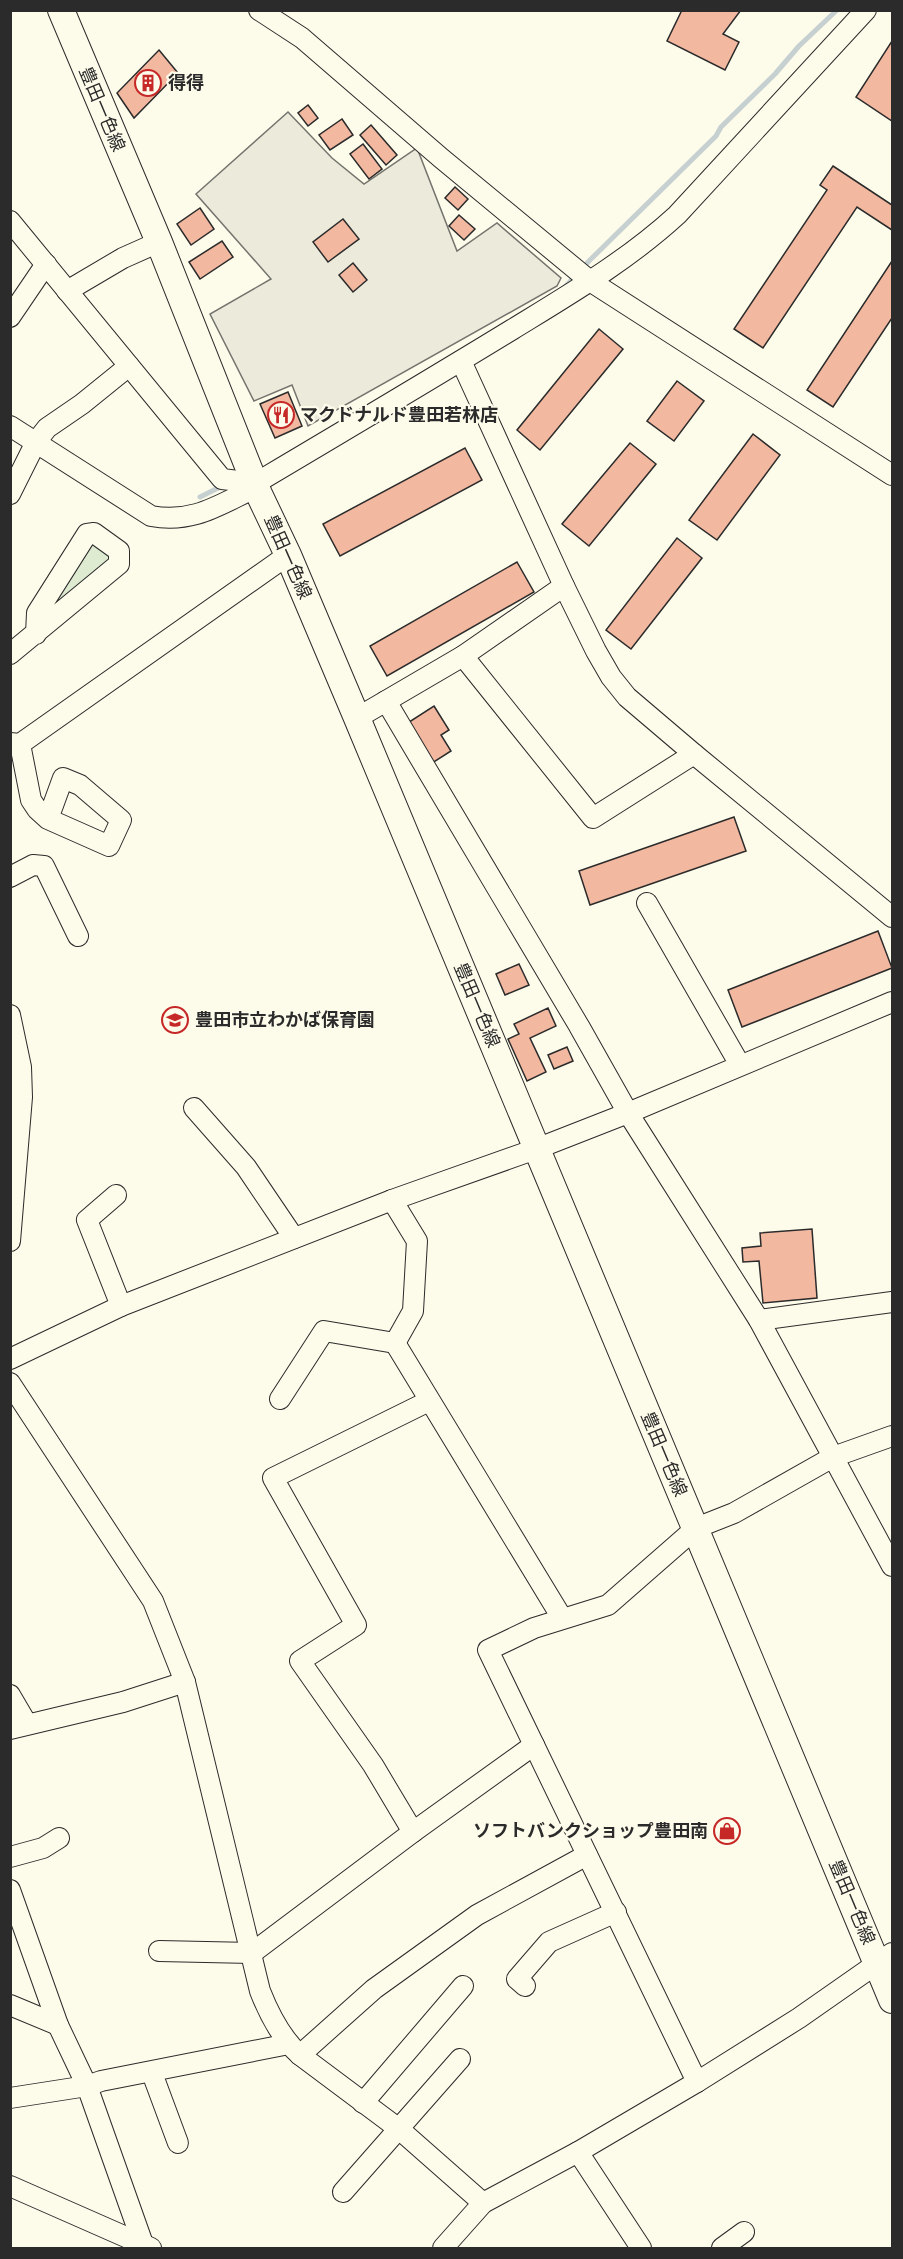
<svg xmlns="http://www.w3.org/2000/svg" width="903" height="2259" viewBox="0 0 903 2259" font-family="Overpass,'Noto Sans JP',sans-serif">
	<rect width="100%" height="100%" fill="#fdfbea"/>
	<path fill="#deebd1" stroke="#74746e" stroke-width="1.5" d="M 90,542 L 110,550 L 110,563 L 49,609 Z"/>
	<path fill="#eceadb" stroke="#74746e" stroke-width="1.5" d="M 288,112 L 332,158 L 364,184 L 417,148 L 457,251 L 497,223 L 561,278 L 557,286 L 308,426 L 292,385 L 254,401 L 210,314 L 271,279 L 196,194 Z"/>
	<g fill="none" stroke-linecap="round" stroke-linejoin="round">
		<g stroke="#c7d0d0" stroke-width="5">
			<path d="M 565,287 L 589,261 L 716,136 L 721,127 L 775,74 L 799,46 L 837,10"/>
			<path d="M 200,497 L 222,486"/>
		</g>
	</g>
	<g fill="#f2b8a0" stroke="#2b2b2b" stroke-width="1.5">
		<path d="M 682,10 L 741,10 L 723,34 L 739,42 L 725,70 L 667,41 Z"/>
		<path d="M 892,41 L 892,121 L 856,97 Z"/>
		<path d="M 159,50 L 178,73 L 134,118 L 117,93 Z"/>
		<path d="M 308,105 L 318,118 L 308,126 L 298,113 Z"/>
		<path d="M 342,119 L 353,135 L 330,150 L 319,135 Z"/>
		<path d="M 371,125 L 397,155 L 386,165 L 360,135 Z"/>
		<path d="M 363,144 L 382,169 L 369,179 L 350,154 Z"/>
		<path d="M 833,166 L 892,205 L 892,230 L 857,207 L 763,348 L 734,329 L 827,190 L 820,185 Z"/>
		<path d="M 455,187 L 468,199 L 458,210 L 445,198 Z"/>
		<path d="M 200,208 L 214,229 L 191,245 L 177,224 Z"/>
		<path d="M 459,215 L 475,229 L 464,240 L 449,226 Z"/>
		<path d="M 343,219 L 359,239 L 328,262 L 313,242 Z"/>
		<path d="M 222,241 L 233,257 L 200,279 L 189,262 Z"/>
		<path d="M 892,261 L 892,318 L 833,407 L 807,390 Z"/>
		<path d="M 353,263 L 367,280 L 353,292 L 339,275 Z"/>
		<path d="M 599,329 L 623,349 L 540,450 L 517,430 Z"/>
		<path d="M 677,381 L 704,401 L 674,441 L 647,421 Z"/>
		<path d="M 288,392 L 302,426 L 275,438 L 260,404 Z"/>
		<path d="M 753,434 L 780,455 L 717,540 L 689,520 Z"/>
		<path d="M 630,443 L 656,464 L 589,546 L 562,524 Z"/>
		<path d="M 465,448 L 482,480 L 340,556 L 323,524 Z"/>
		<path d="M 677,538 L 702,558 L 631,649 L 606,630 Z"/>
		<path d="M 517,562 L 534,592 L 387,676 L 370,646 Z"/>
		<path d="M 434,706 L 449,730 L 441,735 L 451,751 L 429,765 L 406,724 Z"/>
		<path d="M 734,817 L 746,851 L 590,905 L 579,871 Z"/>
		<path d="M 878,931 L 892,968 L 742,1027 L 728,990 Z"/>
		<path d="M 519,964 L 529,985 L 505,995 L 496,974 Z"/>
		<path d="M 548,1008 L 556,1026 L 530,1038 L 546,1072 L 527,1081 L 508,1039 L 519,1034 L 514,1024 Z"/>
		<path d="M 567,1047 L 573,1061 L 554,1069 L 548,1055 Z"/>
		<path d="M 812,1229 L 817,1298 L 763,1303 L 759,1261 L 743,1262 L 742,1248 L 761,1246 L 760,1233 Z"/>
	</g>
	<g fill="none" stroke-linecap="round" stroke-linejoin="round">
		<defs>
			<g id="minor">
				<path d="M 259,10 L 302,38 L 441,158 L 590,281 L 892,475"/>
				<path d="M 10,221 L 222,479 L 256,483 C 342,432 428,381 513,329 C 570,294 628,260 677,215 L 866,10"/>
				<path d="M 67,291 L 123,258 L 159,242"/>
				<path d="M 10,317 L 46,264"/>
				<path d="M 461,361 L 564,586 L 596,651 L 611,677 L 627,697 L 694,754 L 892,917"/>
				<path d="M 10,426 L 151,516 C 194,524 220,504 257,487"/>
				<path d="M 10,494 L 36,442 L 47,428 L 82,404 L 129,366"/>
				<path d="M 10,654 L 119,564 L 119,551 L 94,533 L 87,534 L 37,613 L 36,634"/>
				<path d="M 463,656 L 593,818 L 694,754"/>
				<path d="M 386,701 L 579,1026 L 628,1113 L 759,1320 L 892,1566"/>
				<path d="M 357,718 L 463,656 L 564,586"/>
				<path d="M 10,743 L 20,744 L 288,555"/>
				<path d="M 20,744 L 31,800 L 37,809 L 48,819 L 109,846 L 121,820 L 80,785 L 63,778 L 48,819"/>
				<path d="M 10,877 L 33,865 L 44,866 L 78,936"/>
				<path d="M 647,903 L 740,1065"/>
				<path d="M 10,1015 L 21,1067 L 22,1097 L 10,1241"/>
				<path d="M 194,1108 L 246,1167 L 294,1238"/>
				<path d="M 116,1195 L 87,1220 L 121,1306"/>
				<path d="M 759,1320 L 892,1302"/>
				<path d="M 395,1343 L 562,1618"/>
				<path d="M 10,1359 L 121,1306 L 392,1200 L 536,1149 L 628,1113 L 892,1002"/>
				<path d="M 10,1383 L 153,1601 L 185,1682 L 260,1991 C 269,2014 281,2038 300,2055 L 399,2129 L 483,2203"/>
				<path d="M 280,1399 L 324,1331 L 395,1343 L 413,1311 L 417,1241 L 392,1200"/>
				<path d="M 10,1695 L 27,1724"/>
				<path d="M 10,1729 L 123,1702 L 185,1682"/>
				<path d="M 413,1832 L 373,1765 L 300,1661 L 356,1625 L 273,1478 L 429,1401"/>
				<path d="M 10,1857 L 43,1848 L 59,1838"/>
				<path d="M 10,1890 L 58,2025 L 87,2086 L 143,2244"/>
				<path d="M 159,1951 L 252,1953 L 413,1832 L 534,1745"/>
				<path d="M 525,1986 L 517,1979 L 549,1942 L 616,1912"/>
				<path d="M 10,2005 L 58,2025"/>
				<path d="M 300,2055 L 374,1989 L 477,1915 L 587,1855"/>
				<path d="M 152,2073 L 178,2143"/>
				<path d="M 697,2082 L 488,1650 L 534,1628 L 608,1605 L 696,1528 L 734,1513 L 833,1457 L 892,1436"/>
				<path d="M 10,2098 L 87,2086 L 101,2081 L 289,2044"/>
				<path d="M 363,2103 L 463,1986"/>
				<path d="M 578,2152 L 641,2248"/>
				<path d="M 10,2186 L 151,2248"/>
				<path d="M 343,2192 L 460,2059"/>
				<path d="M 443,2248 L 483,2203 L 578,2152 L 697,2082 L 799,2018 L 892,1953"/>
				<path d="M 722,2248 L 744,2232"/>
			</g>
			<path id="major" d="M 61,10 L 159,242 L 259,494 L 288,555 L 357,718 L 892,2000"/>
		</defs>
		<use href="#minor" stroke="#2b2b2b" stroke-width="22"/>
		<use href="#major" stroke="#2b2b2b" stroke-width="28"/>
		<use href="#minor" stroke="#fdfbea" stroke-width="20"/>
		<use href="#major" stroke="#fdfbea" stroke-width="26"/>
	</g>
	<defs>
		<symbol id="building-ring" viewBox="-11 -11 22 22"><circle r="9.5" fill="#fdfbea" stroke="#c62828" stroke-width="1.5"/><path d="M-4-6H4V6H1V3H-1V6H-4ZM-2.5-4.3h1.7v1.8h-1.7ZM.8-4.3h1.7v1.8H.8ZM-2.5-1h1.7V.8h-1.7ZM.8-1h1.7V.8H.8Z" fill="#c62828"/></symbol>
		<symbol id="restaurant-ring" viewBox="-11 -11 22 22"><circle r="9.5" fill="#fdfbea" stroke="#c62828" stroke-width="1.5"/><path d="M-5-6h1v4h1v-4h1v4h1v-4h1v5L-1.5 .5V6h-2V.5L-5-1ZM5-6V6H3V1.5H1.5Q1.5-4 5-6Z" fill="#c62828"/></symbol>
		<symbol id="school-ring" viewBox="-11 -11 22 22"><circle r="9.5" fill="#fdfbea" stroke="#c62828" stroke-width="1.5"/><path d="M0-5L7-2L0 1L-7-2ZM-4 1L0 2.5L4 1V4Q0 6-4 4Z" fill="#c62828"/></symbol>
		<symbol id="shop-ring" viewBox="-11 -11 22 22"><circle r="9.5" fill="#fdfbea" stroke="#c62828" stroke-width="1.5"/><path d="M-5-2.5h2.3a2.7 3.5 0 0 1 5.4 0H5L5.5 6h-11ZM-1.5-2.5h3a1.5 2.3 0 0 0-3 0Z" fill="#c62828"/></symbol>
	</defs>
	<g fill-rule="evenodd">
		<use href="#building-ring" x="133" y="68" width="30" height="30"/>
		<use href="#restaurant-ring" x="266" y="400" width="30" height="30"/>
		<use href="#school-ring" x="160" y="1005" width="30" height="30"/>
		<use href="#shop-ring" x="712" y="1816" width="30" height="30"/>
	</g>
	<g text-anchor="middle" stroke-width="4.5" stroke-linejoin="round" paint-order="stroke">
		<g font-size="18" font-weight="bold" fill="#2b2b2b" stroke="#fdfbea" text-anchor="start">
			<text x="168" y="89">得得</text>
			<text x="300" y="421">マクドナルド豊田若林店</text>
			<text x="195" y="1026">豊田市立わかば保育園</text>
			<text x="708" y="1837" text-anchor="end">ソフトバンクショップ豊田南</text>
		</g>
		<g font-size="18" fill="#2b2b2b" stroke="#fdfbea">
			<text transform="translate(102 109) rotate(67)" y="6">豊田一色線</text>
			<text transform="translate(288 557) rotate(66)" y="6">豊田一色線</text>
			<text transform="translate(477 1005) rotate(67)" y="6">豊田一色線</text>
			<text transform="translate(664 1454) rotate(67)" y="6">豊田一色線</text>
			<text transform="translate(852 1902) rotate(67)" y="6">豊田一色線</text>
		</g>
	</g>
	<rect width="903" height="2259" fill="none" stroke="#2b2b2b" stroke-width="24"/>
</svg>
